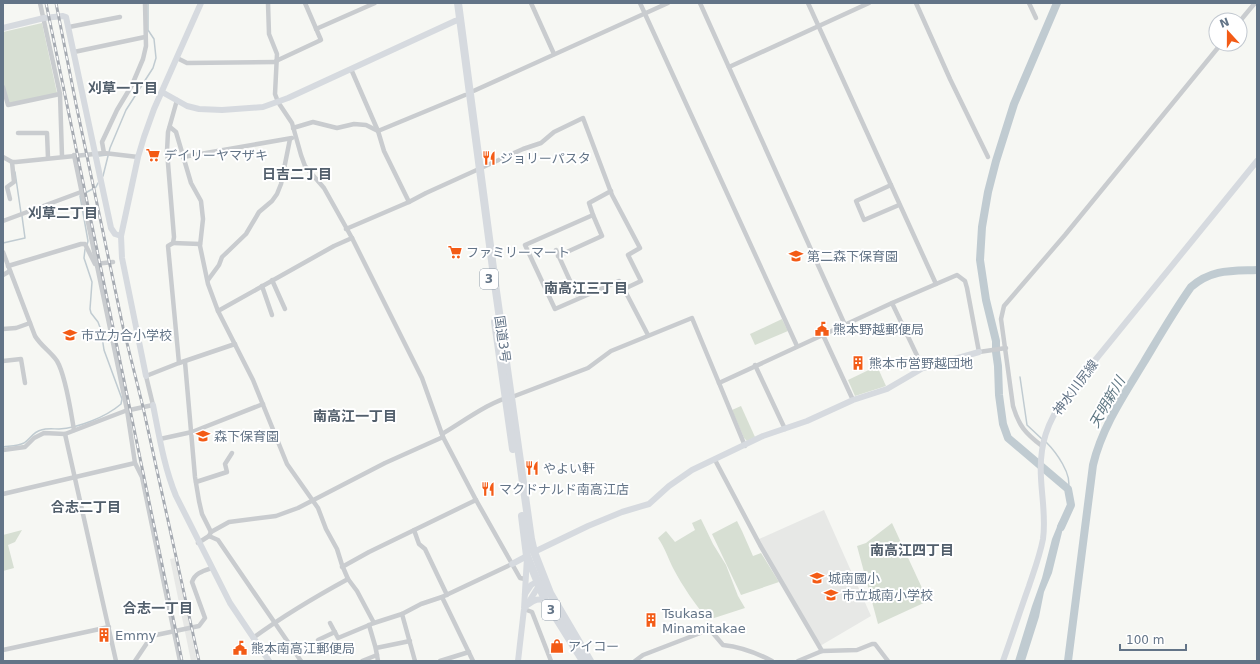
<svg xmlns="http://www.w3.org/2000/svg" width="1260" height="664" viewBox="0 0 1260 664" font-family="'DejaVu Sans','Noto Sans JP',sans-serif">
	<rect width="100%" height="100%" fill="#f6f7f3"/>
	<g fill="#e7e8e6">
		<path d="M 824,510 L 871,616 L 820,646 L 757,540 Z"/>
		<path d="M 175,558 L 197,661 L 191,661 L 170,559 Z"/>
	</g>
	<g fill="#d7dfd3">
		<path d="M 42,23 L 57,93 L 8,104 L 3,82 L 3,32 Z"/>
		<path d="M 782,319 L 788,331 L 755,345 L 750,334 Z"/>
		<path d="M 877,366 L 886,386 L 855,396 L 848,380 Z"/>
		<path d="M 741,406 L 755,437 L 747,441 L 744,438 L 732,410 Z"/>
		<path d="M 701,519 L 713,544 L 726,565 L 738,596 L 745,608 L 708,620 C 695,604 683,587 673,568 C 668,558 665,548 658,538 L 666,531 L 675,542 L 695,530 L 692,523 Z"/>
		<path d="M 737,521 L 742,531 L 753,556 L 761,553 L 779,582 L 741,595 L 712,534 Z"/>
		<path d="M 892,523 L 928,601 L 878,624 L 857,546 L 866,543 Z"/>
		<path d="M 22,530 L 15,542 L 8,545 L 14,568 L 3,571 L 3,535 Z"/>
	</g>
	<path fill="#c0cbd1" d="M 1066,516 L 1052,573 L 1044,592 L 1039,617 L 1025,661 L 1015,661 L 1032,606 L 1042,578 L 1052,539 L 1059,522 Z"/>
	<g fill="none" stroke-linecap="round" stroke-linejoin="round">
		<g stroke="#c0cbd1" stroke-width="1.5">
			<path d="M 99,156 L 107,155"/>
			<path d="M 15,172 L 21,213"/>
			<path d="M 103,176 L 110,148 L 126,110 L 153,68 L 156,58 L 154,39 L 148,30 L 148,3"/>
			<path d="M 3,243 L 25,238 L 22,216"/>
			<path d="M 87,245 L 88,241 L 80,196 L 96,187 L 98,183"/>
			<path d="M 1020,377 L 1027,425 L 1043,440"/>
			<path d="M 1046,442 C 1056,452 1073,475 1068,489"/>
			<path d="M 3,447 C 10,446 18,446 24,443 C 30,439 33,432 41,430 C 47,428 53,429 59,429 C 78,428 106,417 121,404 L 122,399 L 104,350 L 101,330 L 98,322 L 91,313 L 90,309 L 92,282 L 84,258 L 85,249"/>
		</g>
		<g stroke="#c0cbd1" stroke-width="8">
			<path d="M 1057,3 L 1014,104 L 996,161 L 988,192 L 982,227 L 980,260 L 986,300 L 996,341 L 996,352 L 998,366 L 999,395 L 1003,424 L 1008,438 L 1068,489 L 1071,505 L 1061,527"/>
			<path d="M 1068,661 L 1093,465 C 1102,427 1124,395 1144,362 C 1159,337 1174,311 1191,287 C 1212,269 1231,271 1257,270"/>
		</g>
		<g stroke="#c9cccf" stroke-width="4.5">
			<path d="M 40,3 L 60,94 L 62,156"/>
			<path d="M 268,3 L 269,34 L 277,54 L 275,94 L 278,102 L 292,123 L 301,155 L 305,166 L 324,188 L 352,238 L 422,378 L 443,437 L 476,500 L 520,578 L 525,579"/>
			<path d="M 531,3 L 554,54"/>
			<path d="M 640,3 L 797,346"/>
			<path d="M 700,3 L 845,325"/>
			<path d="M 808,3 L 936,284"/>
			<path d="M 916,3 L 950,79 L 988,157"/>
			<path d="M 1029,3 L 1036,18"/>
			<path d="M 1240,21 L 1255,3"/>
			<path d="M 69,27 L 120,17"/>
			<path d="M 316,29 L 375,3"/>
			<path d="M 74,52 L 145,37"/>
			<path d="M 177,58 L 187,63 L 276,62"/>
			<path d="M 276,61 L 321,40 L 305,3"/>
			<path d="M 729,67 L 869,3"/>
			<path d="M 351,69 L 378,131 L 384,151 L 409,202"/>
			<path d="M 3,87 L 8,105 L 60,94"/>
			<path d="M 469,93 L 668,3"/>
			<path d="M 177,100 L 168,132 L 167,151 L 174,237 L 173,243 L 168,246 L 179,363 L 235,344"/>
			<path d="M 170,127 L 176,132 L 191,183 L 201,201 L 203,219 L 200,246 L 208,284 L 218,311 L 253,380 L 287,464 L 318,508 L 326,529 L 337,549 L 342,565 L 348,579 L 357,591 L 374,623 L 402,614 L 421,604 L 442,597 L 512,564"/>
			<path d="M 293,128 L 313,122 L 337,128 L 354,124 L 366,125 L 378,131 L 465,95"/>
			<path d="M 18,133 L 47,133 L 48,158"/>
			<path d="M 104,153 L 102,142 L 117,110 L 132,85 L 143,59 L 146,46 L 145,3"/>
			<path d="M 74,155 L 127,410 L 135,463 L 142,477 L 180,661"/>
			<path d="M 3,157 L 12,162 L 16,162 L 104,153 L 138,157"/>
			<path d="M 183,157 L 292,138"/>
			<path d="M 891,185 L 856,201 L 864,220 L 899,205"/>
			<path d="M 611,191 L 589,203 L 593,215 L 525,245 L 555,309 L 619,281 L 624,289"/>
			<path d="M 10,199 L 7,187 L 14,182 L 12,162"/>
			<path d="M 3,221 L 81,192"/>
			<path d="M 346,229 L 409,202 L 426,193 L 523,149 L 541,143 L 554,132 L 583,118 L 612,195 L 640,248 L 628,255 L 641,281 L 624,289 L 648,335"/>
			<path d="M 173,243 L 200,244"/>
			<path d="M 556,250 L 576,294"/>
			<path d="M 3,252 L 35,336 C 41,346 51,352 57,361 C 66,376 71,413 74,430"/>
			<path d="M 558,256 L 602,236 L 593,215"/>
			<path d="M 8,266 L 81,244 L 85,244 L 95,264 L 113,262"/>
			<path d="M 3,275 L 10,271"/>
			<path d="M 208,280 L 219,265 L 222,257 L 246,234 L 259,212 L 272,201 L 277,194 L 281,184 L 290,139"/>
			<path d="M 272,280 L 285,309"/>
			<path d="M 262,286 L 272,315"/>
			<path d="M 892,303 L 923,368"/>
			<path d="M 218,311 L 334,246 L 352,238"/>
			<path d="M 3,329 L 16,328 L 30,323"/>
			<path d="M 823,335 L 853,400"/>
			<path d="M 3,361 L 21,359 L 25,383"/>
			<path d="M 185,362 L 195,477 L 199,501 L 202,514 L 211,532"/>
			<path d="M 755,365 L 785,429"/>
			<path d="M 65,434 L 116,661"/>
			<path d="M 442,434 C 458,425 495,398 512,397 L 588,368 L 611,351 L 692,318 L 719,383"/>
			<path d="M 160,439 L 192,432 L 263,404"/>
			<path d="M 745,446 L 719,383 L 892,303 L 957,275 L 965,281 L 967,288 L 979,352 L 1006,348"/>
			<path d="M 1042,446 C 1025,433 1019,426 1013,406 L 1001,319 L 1004,306 L 1065,235 L 1221,44"/>
			<path d="M 3,450 L 25,447 L 34,438 L 44,433 L 65,434 L 125,411 L 153,405 L 146,376 L 179,363"/>
			<path d="M 715,460 L 760,545 L 822,651"/>
			<path d="M 196,482 L 227,472 L 225,464 L 232,453"/>
			<path d="M 3,494 L 135,463"/>
			<path d="M 414,530 L 419,544 L 425,549 L 447,595"/>
			<path d="M 209,536 L 218,540 L 301,661"/>
			<path d="M 198,543 L 209,536 L 211,532 L 229,522 L 276,516 L 298,508 L 385,463 L 443,437"/>
			<path d="M 342,567 L 369,552 L 476,500"/>
			<path d="M 442,597 L 473,661"/>
			<path d="M 524,609 L 532,612 L 551,661"/>
			<path d="M 402,614 L 415,661"/>
			<path d="M 330,623 L 338,638 L 374,623"/>
			<path d="M 369,625 L 376,649"/>
			<path d="M 253,638 C 283,616 315,597 348,579"/>
			<path d="M 318,640 L 335,632"/>
			<path d="M 3,650 L 109,627"/>
			<path d="M 135,661 L 151,637 L 156,635 L 199,626 L 205,618 L 192,582 C 195,573 203,571 212,568"/>
			<path d="M 362,661 L 377,655"/>
			<path d="M 378,661 L 376,650 L 376,648 L 410,641"/>
			<path d="M 440,661 L 469,652"/>
			<path d="M 635,661 L 643,655 L 708,630 L 712,632 L 723,645 C 741,647 757,653 772,661"/>
			<path d="M 798,661 L 822,651 L 857,650 L 872,644 L 875,644 L 888,661"/>
		</g>
		<g stroke="#d6dadf" stroke-width="6">
			<path d="M 3,28 L 44,18 L 63,16 L 66,17 L 111,228 L 115,234 L 121,236"/>
			<path d="M 162,92 L 187,106 L 199,109 L 222,110 L 263,107 L 288,98 L 455,21 L 460,20"/>
			<path d="M 146,376 L 122,258 L 121,236 L 138,157 L 144,137 L 154,109 L 201,3"/>
			<path d="M 153,405 C 159,435 164,467 176,496 L 230,603 L 269,661"/>
			<path d="M 534,552 L 588,526 L 622,512 L 649,504 L 669,486 L 692,470 L 763,436 L 807,421 L 853,400 L 887,389 L 923,368 L 979,352"/>
			<path d="M 512,564 L 527,556"/>
			<path d="M 525,594 L 531,585 L 540,580"/>
			<path d="M 529,604 C 535,599 538,599 545,600"/>
			<path d="M 525,608 L 540,584"/>
			<path d="M 518,661 L 524,609 L 527,557"/>
			<path d="M 1003,661 C 1012,636 1020,611 1029,586 C 1034,571 1040,555 1043,539 C 1046,519 1042,499 1041,478 C 1039,445 1047,422 1066,396 L 1257,161"/>
		</g>
		<g stroke="#d6dadf" stroke-width="8">
			<path d="M 458,3 L 496,291 L 531,539 L 534,552 L 550,593 L 590,661"/>
			<path d="M 495,322 L 513,449"/>
			<path d="M 522,516 L 527,556 L 545,600 L 583,661"/>
		</g>
		<defs>
			<g id="rail">
				<path d="M 46,3 L 182,661"/>
				<path d="M 56,3 L 76,104 L 123,327 L 143,407 L 199,661"/>
			</g>
		</defs>
		<use href="#rail" stroke="#a6abb2" stroke-width="3"/>
		<use href="#rail" stroke="#fff" stroke-width="1.5" stroke-dasharray="4.5" stroke-linecap="butt"/>
	</g>
	<defs>
		<symbol id="supermarket-bare" viewBox="-9 -9 18 18"><path d="M-6-5.5h2.5l.6 2H6L4.5 2H-2.5L-4.4-4H-6ZM-1.5 3.2a1.3 1.3 0 1 0 .1 0ZM3 3.2a1.3 1.3 0 1 0 .1 0Z" fill="#f35b16" stroke="#fff" stroke-width="2.5" paint-order="stroke"/></symbol>
		<symbol id="restaurant-bare" viewBox="-9 -9 18 18"><path d="M-5-6h1v4h1v-4h1v4h1v-4h1v5L-1.5 .5V6h-2V.5L-5-1ZM5-6V6H3V1.5H1.5Q1.5-4 5-6Z" fill="#f35b16" stroke="#fff" stroke-width="2.5" paint-order="stroke"/></symbol>
		<symbol id="school-bare" viewBox="-9 -9 18 18"><path d="M0-5L7-2L0 1L-7-2ZM-4 1L0 2.5L4 1V4Q0 6-4 4Z" fill="#f35b16" stroke="#fff" stroke-width="2.5" paint-order="stroke"/></symbol>
		<symbol id="civic-bare" viewBox="-9 -9 18 18"><path d="M-.6-6.5H3V-4.5H.6V-3L4-1V1h2V6H-6V1h2V-1L-.6-3ZM-1.2 2.5V6h2.4V2.5Z" fill="#f35b16" stroke="#fff" stroke-width="2.5" paint-order="stroke"/></symbol>
		<symbol id="building-bare" viewBox="-9 -9 18 18"><path d="M-4-6H4V6H1V3H-1V6H-4ZM-2.5-4.3h1.7v1.8h-1.7ZM.8-4.3h1.7v1.8H.8ZM-2.5-1h1.7V.8h-1.7ZM.8-1h1.7V.8H.8Z" fill="#f35b16" stroke="#fff" stroke-width="2.5" paint-order="stroke"/></symbol>
		<symbol id="shop-bare" viewBox="-9 -9 18 18"><path d="M-5-2.5h2.3a2.7 3.5 0 0 1 5.4 0H5L5.5 6h-11ZM-1.5-2.5h3a1.5 2.3 0 0 0-3 0Z" fill="#f35b16" stroke="#fff" stroke-width="2.5" paint-order="stroke"/></symbol>
	</defs>
	<g fill-rule="evenodd">
		<use href="#supermarket-bare" x="143" y="145" width="20" height="20"/>
		<use href="#restaurant-bare" x="479" y="148" width="20" height="20"/>
		<use href="#supermarket-bare" x="445" y="242" width="20" height="20"/>
		<use href="#school-bare" x="786" y="246" width="20" height="20"/>
		<use href="#civic-bare" x="812" y="319" width="20" height="20"/>
		<use href="#school-bare" x="60" y="325" width="20" height="20"/>
		<use href="#building-bare" x="848" y="353" width="20" height="20"/>
		<use href="#school-bare" x="193" y="426" width="20" height="20"/>
		<use href="#restaurant-bare" x="522" y="458" width="20" height="20"/>
		<use href="#restaurant-bare" x="478" y="479" width="20" height="20"/>
		<use href="#school-bare" x="807" y="568" width="20" height="20"/>
		<use href="#school-bare" x="821" y="585" width="20" height="20"/>
		<use href="#building-bare" x="641" y="610" width="20" height="20"/>
		<use href="#building-bare" x="94" y="625" width="20" height="20"/>
		<use href="#shop-bare" x="547" y="636" width="20" height="20"/>
		<use href="#civic-bare" x="230" y="638" width="20" height="20"/>
	</g>
	<g text-anchor="middle" stroke-width="4" stroke-linejoin="round" paint-order="stroke">
		<g fill="#fff" stroke="#929eab" stroke-width="1">
			<rect x="480" y="269" width="18" height="20" rx="3"/>
			<rect x="542" y="600" width="18" height="20" rx="3"/>
		</g>
		<g font-size="12" font-weight="bold" fill="#637487">
			<text x="489" y="283">3</text>
			<text x="551" y="614">3</text>
		</g>
		<g font-size="13" fill="#637487" stroke="#fff" text-anchor="start">
			<text x="164" y="160">デイリーヤマザキ</text>
			<text x="500" y="163">ジョリーパスタ</text>
			<text x="466" y="257">ファミリーマート</text>
			<text x="807" y="261">第二森下保育園</text>
			<text x="833" y="334">熊本野越郵便局</text>
			<text x="81" y="340">市立力合小学校</text>
			<text x="869" y="368">熊本市営野越団地</text>
			<text x="214" y="441">森下保育園</text>
			<text x="543" y="473">やよい軒</text>
			<text x="499" y="494">マクドナルド南高江店</text>
			<text x="828" y="583">城南國小</text>
			<text x="842" y="600">市立城南小学校</text>
			<text x="662" y="618">Tsukasa<tspan x="662" dy="15">Minamitakae</tspan></text>
			<text x="115" y="640">Emmy</text>
			<text x="568" y="651">アイコー</text>
			<text x="251" y="653">熊本南高江郵便局</text>
		</g>
		<g font-size="13" fill="#637487" stroke="#fff">
			<text transform="translate(503 339) rotate(82)" y="5">国道3号</text>
			<text transform="translate(1075 387) rotate(-53)" y="5">神水川尻線</text>
		</g>
		<g font-size="14" font-weight="bold" fill="#515e6b" stroke="#fff">
			<text x="123" y="93">刈草一丁目</text>
			<text x="297" y="179">日吉二丁目</text>
			<text x="63" y="218">刈草二丁目</text>
			<text x="586" y="293">南高江三丁目</text>
			<text x="355" y="421">南高江一丁目</text>
			<text x="86" y="512">合志二丁目</text>
			<text x="912" y="555">南高江四丁目</text>
			<text x="158" y="613">合志一丁目</text>
		</g>
		<g font-size="14" font-style="italic" fill="#5f7783" stroke="#fff">
			<text transform="translate(1107 402) rotate(-60)" y="5">天明新川</text>
		</g>
	</g>
	<rect width="1260" height="664" fill="none" stroke="#637487" stroke-width="8"/>
	<g transform="translate(1228 32) rotate(339)"><circle r="19" fill="#ffffff" stroke="#c1c7cf"/>
	<path d="M0-3L7 15L0 10L-7 15Z" fill="#f35b16"/>
	<text y="-6" font-size="11" font-weight="bold" text-anchor="middle" fill="#637487">N</text>
	</g>
	<path d="M1120 644v6h66v-6" fill="none" stroke="#637487" stroke-width="2"/>
	<text x="1126" y="644" font-size="12" fill="#637487" stroke="#ffffff" stroke-width="3" paint-order="stroke">100 m</text>
</svg>
